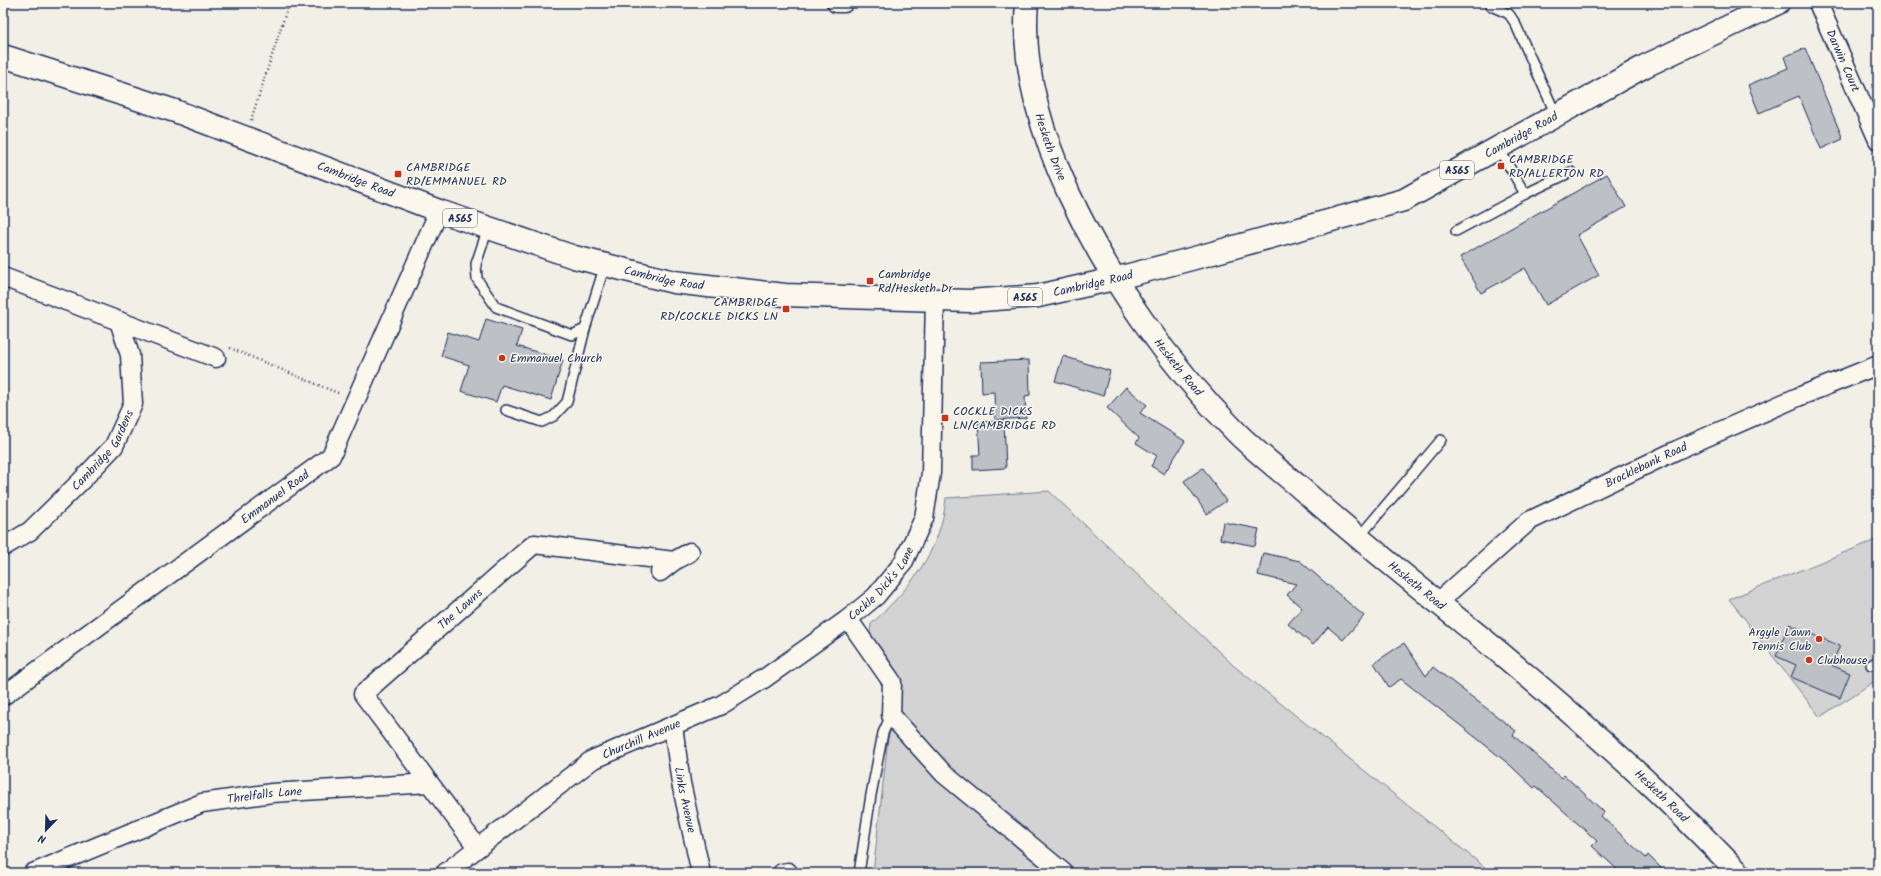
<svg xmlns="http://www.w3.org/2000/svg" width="1881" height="876" viewBox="0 0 1881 876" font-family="Kalam,sans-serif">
	<rect width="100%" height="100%" fill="#f2efe6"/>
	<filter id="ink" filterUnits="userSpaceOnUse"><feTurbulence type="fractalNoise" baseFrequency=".025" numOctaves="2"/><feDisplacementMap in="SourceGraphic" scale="8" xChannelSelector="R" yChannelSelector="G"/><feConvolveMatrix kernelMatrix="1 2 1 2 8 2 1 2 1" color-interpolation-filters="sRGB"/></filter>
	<g filter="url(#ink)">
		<g fill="#d2d3d2" stroke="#768198">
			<path d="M 1049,491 L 1234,666 L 1492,873 L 873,873 L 888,739 L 902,686 L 892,664 L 870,633 L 871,624 C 909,589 941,552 946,498 Z"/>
			<path d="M 1878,539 L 1878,679 L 1820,717 L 1754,632 L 1751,632 L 1748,623 L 1729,599 Z"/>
		</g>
		<g fill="#bdc0c4" stroke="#1b2f5e">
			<path d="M 1805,48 L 1843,139 L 1821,149 L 1799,96 L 1759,113 L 1748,85 L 1788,68 L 1784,57 Z"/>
			<path d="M 1607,174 L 1626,207 L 1577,235 L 1599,275 L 1546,305 L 1525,268 L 1481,293 L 1460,257 Z"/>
			<path d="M 486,319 L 522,330 L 517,346 L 563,360 L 551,400 L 502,385 L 496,402 L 461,391 L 469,365 L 441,356 L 448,332 L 479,342 Z"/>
			<path d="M 1063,356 L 1110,371 L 1103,396 L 1055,381 Z"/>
			<path d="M 1029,360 L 1030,395 L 1025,396 L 1026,418 L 995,420 L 994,392 L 982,393 L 981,362 Z"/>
			<path d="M 1126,387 L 1147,405 L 1140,413 L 1185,441 L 1164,474 L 1151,466 L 1157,456 L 1136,443 L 1139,438 L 1107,408 Z"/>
			<path d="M 1004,421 L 1006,468 L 973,470 L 973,455 L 980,455 L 978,422 Z"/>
			<path d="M 1203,468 L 1226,501 L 1207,514 L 1184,481 Z"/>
			<path d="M 1223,522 L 1259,529 L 1255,546 L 1220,539 Z"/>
			<path d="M 1263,553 L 1300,561 L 1364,616 L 1343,640 L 1328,627 L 1313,645 L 1288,624 L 1302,608 L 1287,595 L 1296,584 L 1258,575 Z"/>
			<path d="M 1789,624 L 1840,646 L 1831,665 L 1850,673 L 1840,698 L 1791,677 L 1796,665 L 1776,656 Z"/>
			<path d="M 1404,643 L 1426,676 L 1433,667 L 1516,731 L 1513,735 L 1561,778 L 1564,775 L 1604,812 L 1601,816 L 1646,858 L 1648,855 L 1666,873 L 1621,873 L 1592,846 L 1597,841 L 1536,786 L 1534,788 L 1511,766 L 1479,740 L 1401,679 L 1389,687 L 1374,663 Z"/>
		</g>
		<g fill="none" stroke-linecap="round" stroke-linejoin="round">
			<defs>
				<g id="service">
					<path d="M 1491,6 L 1509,14 L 1515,23 L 1556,115"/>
					<path d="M 1498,147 L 1525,194"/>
					<path d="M 488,228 L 476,264 L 477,279 L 496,307 L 572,335 L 585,329 L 605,265"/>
					<path d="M 1456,231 L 1525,194 L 1571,172"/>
					<path d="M 506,410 L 542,422 L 554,416 L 567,402 L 585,329"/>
					<path d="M 1359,537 L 1441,440"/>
					<path d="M 1871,665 L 1878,661"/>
					<path d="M 859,873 L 871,795 L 883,733 L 891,715"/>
				</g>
				<g id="minor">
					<path d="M 836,3 L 844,3"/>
					<path id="s1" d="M 1818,3 L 1878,140"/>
					<path d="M 3,277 L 216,358"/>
					<path id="s2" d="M 3,547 L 30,531 L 80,482 L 114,446 L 133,404 L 130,355 L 119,321"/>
					<path d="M 660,572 L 674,561 L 690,552"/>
					<path id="s3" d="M 1437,603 L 1529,521 L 1677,450 L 1798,397 L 1878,365"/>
					<path d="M 848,619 L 892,682 L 891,715 L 898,723 L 944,774 L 1064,873"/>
					<path id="s4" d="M 3,696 L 331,456 L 439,211"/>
					<path id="s5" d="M 673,726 L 681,783 L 701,873"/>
					<path id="s6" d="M 477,847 L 363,694 L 534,544 L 674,561"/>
					<path id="s7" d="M 33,873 L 202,803 L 272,793 L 429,783"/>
					<path id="s8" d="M 445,873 L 592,760 L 721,705 L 765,678 L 848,619 L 876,596 L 903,563 L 924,518 L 931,473 L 935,300"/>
					<path d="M 782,873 L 788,872"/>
				</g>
				<g id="tertiary">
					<path id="s9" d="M 1027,3 C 1021,68 1042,135 1069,194 C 1109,280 1169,365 1236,432 C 1255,451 1277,468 1297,485 C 1363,543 1431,597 1499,652 C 1548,693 1597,735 1644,779 C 1676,809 1708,841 1739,873"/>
				</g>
				<g id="trunk">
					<path id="s10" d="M 3,56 L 175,111 L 439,211 L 574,257 L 674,282 L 785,295 L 969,301 L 1038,296 L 1114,279 L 1191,259 L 1404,200 L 1645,66 L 1778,3"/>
				</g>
			</defs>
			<use href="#service" stroke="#1b2f5e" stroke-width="12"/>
			<use href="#minor" stroke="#1b2f5e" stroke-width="21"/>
			<use href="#tertiary" stroke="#1b2f5e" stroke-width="25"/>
			<use href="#trunk" stroke="#1b2f5e" stroke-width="25"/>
			<g stroke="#1b2f5e" stroke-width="2.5" stroke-dasharray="1 3" stroke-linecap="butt">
				<path d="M 251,120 L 289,3"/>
				<path d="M 230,348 L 340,394"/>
			</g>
			<use href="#service" stroke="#fbf7ec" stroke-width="9"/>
			<use href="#minor" stroke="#fbf7ec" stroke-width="18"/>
			<use href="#tertiary" stroke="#fbf7ec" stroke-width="22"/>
			<use href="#trunk" stroke="#fbf7ec" stroke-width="22"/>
		</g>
	</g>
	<g fill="#c8321e" stroke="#fbf7ec" stroke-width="1.5">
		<rect x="1497" y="162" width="8" height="8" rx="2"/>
		<rect x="394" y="170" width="8" height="8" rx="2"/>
		<rect x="866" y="277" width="8" height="8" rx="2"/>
		<rect x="782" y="305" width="8" height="8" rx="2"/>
		<circle cx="502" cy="358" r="4"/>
		<rect x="941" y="414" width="8" height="8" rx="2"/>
		<circle cx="1819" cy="639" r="4"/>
		<circle cx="1809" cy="660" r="4"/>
	</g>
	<g text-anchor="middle" stroke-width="3" stroke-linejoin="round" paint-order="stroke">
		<g fill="#fbf7ec" stroke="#5e6b89" stroke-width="1">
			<rect x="1440" y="161" width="34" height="18" rx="3"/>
			<rect x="443" y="209" width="34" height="18" rx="3"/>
			<rect x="1008" y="288" width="34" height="18" rx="3"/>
		</g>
		<g font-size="11" font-weight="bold" fill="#1b2f5e">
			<text x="1457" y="174">A565</text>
			<text x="460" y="222">A565</text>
			<text x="1025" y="301">A565</text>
		</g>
		<g font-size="12" fill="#1b2f5e" stroke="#fbf7ec">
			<text dy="4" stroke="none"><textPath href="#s1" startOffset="63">Darwin Court</textPath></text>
			<text dy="4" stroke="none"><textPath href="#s10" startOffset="1586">Cambridge Road</textPath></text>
			<text dy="4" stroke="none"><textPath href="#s9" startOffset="147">Hesketh Drive</textPath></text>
			<text dy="4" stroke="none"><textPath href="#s10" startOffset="374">Cambridge Road</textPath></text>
			<text dy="4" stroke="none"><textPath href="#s10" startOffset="698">Cambridge Road</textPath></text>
			<text dy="4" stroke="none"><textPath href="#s10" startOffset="1130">Cambridge Road</textPath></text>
			<text dy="4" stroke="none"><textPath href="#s9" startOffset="403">Hesketh Road</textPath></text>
			<text dy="4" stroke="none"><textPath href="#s2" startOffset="141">Cambridge Gardens</textPath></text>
			<text dy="4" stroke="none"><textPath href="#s3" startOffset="253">Brocklebank Road</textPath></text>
			<text dy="4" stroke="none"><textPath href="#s4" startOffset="337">Emmanuel Road</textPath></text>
			<text dy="4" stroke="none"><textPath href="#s8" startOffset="528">Cockle Dick's Lane</textPath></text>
			<text dy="4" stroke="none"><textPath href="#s9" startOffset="727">Hesketh Road</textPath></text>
			<text dy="4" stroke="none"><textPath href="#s6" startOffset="320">The Lawns</textPath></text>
			<text dy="4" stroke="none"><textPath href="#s8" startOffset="239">Churchill Avenue</textPath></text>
			<text dy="4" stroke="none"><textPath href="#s7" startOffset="246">Threlfalls Lane</textPath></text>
			<text dy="4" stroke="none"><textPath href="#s9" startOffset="1050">Hesketh Road</textPath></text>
			<text dy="4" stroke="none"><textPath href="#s5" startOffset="75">Links Avenue</textPath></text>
		</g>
		<g font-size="12" fill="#1b2f5e" stroke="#fbf7ec" text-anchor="start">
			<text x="1509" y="163">CAMBRIDGE<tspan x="1509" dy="14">RD/ALLERTON RD</tspan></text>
			<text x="406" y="171">CAMBRIDGE<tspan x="406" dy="14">RD/EMMANUEL RD</tspan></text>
			<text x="878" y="278">Cambridge<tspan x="878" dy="14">Rd/Hesketh Dr</tspan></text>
			<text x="778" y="306" text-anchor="end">CAMBRIDGE<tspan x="778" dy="14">RD/COCKLE DICKS LN</tspan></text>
			<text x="510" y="362">Emmanuel Church</text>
			<text x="953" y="415">COCKLE DICKS<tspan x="953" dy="14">LN/CAMBRIDGE RD</tspan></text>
			<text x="1811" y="636" text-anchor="end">Argyle Lawn<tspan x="1811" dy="14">Tennis Club</tspan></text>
			<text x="1817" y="664">Clubhouse</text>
		</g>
	</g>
	<rect width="1881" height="876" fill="none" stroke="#fbf7ec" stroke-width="16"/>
	<rect x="8" y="8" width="1865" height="860" fill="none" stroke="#1b2f5e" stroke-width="1.5" filter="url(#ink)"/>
	<g transform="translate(46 830) rotate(203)" stroke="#fbf7ec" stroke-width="3" paint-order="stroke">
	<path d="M0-3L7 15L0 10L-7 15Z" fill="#1b2f5e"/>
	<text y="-6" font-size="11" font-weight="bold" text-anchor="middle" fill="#1b2f5e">N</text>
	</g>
</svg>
